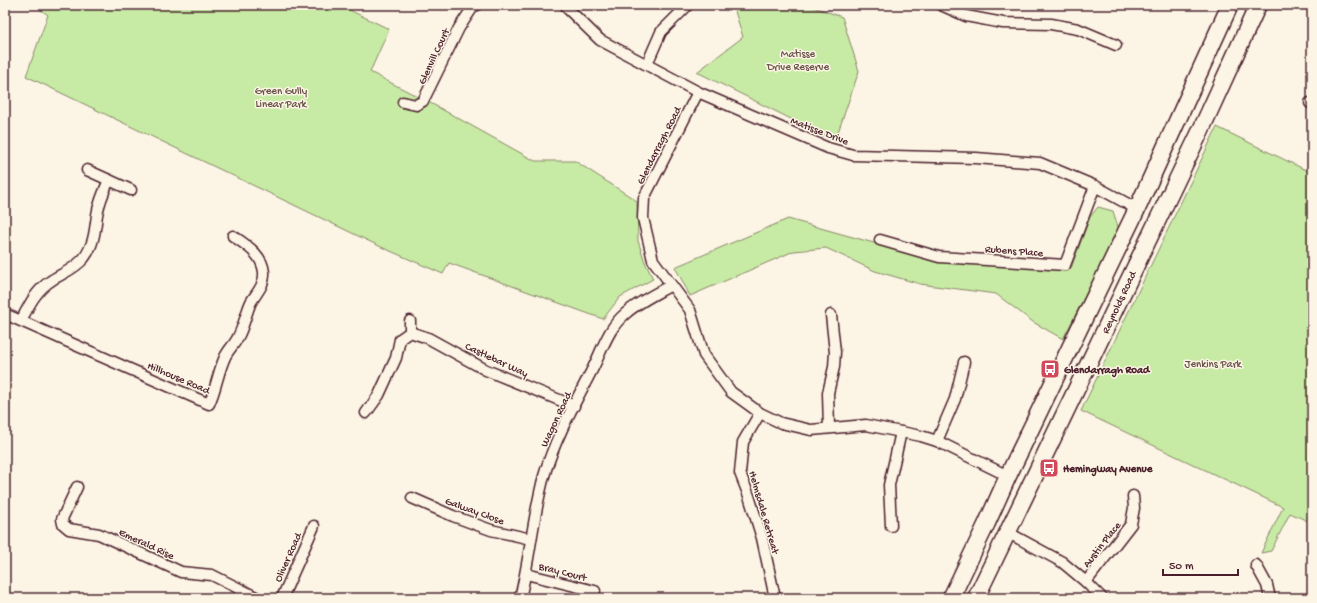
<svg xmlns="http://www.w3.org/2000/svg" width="1317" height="603" viewBox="0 0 1317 603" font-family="'Gochi Hand',sans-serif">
	<rect width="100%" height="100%" fill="#fcf5e5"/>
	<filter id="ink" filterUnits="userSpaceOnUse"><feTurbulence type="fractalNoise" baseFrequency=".025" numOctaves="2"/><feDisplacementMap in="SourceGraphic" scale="8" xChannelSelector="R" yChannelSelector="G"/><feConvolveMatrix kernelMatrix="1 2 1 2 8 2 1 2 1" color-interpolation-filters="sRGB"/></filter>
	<g filter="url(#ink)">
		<g fill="#c7eba4" stroke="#888568">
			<path d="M 34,5 L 339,5 L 389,29 L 370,72 L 436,106 L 535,161 L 575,161 L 637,201 L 638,241 L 645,262 L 653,279 L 620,297 L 603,319 L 449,263 L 443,274 L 379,246 L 26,76 L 48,15 Z"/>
			<path d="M 733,5 L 808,5 L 842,17 L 859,71 L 835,141 L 697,72 L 743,37 Z"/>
			<path d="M 1217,127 L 1312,173 L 1312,523 L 1290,513 L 1271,551 L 1261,553 L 1283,507 L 1081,411 Z"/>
			<path d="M 1098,207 L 1113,211 L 1119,230 L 1063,339 L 1033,322 L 996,294 L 920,284 L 875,271 L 826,248 L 794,251 L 690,296 L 675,267 L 788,219 L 942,262 L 1071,268 L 1090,217 Z"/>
		</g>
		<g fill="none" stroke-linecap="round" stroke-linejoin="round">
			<defs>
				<g id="minor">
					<path d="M 566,5 L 567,8 L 600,40 L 698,92 L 828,148 L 853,155 L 976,158 L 1040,163 L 1095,186 L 1137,209"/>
					<path d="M 941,5 L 966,16 L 1003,23 L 1051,24 L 1078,29 L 1116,45"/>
					<path d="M 647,64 L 661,32 L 688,5"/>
					<path d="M 698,92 L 644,198 L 643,218 L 653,260 L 690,310 L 704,355 L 731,392 L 760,413 L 781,423 L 811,430 L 866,425 L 921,436 L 937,441 L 1008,476"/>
					<path d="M 403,102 L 416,105 L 423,101 L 459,28 L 473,7 L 477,5"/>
					<path d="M 1310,103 L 1312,104"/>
					<path d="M 87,170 L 131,190"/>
					<path d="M 880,240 L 939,257 L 1065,265 L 1095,186"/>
					<path d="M 5,314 L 209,404 C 216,389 218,372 225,357 C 228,350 235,344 238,337 C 244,326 246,313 251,302 C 257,292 265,285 264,272 C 262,254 246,245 233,236"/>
					<path d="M 21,321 C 29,305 36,290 52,280 C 63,273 75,269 84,258 C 94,245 95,230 97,215 C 99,202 104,191 109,180"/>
					<path d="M 410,332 L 410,321"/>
					<path d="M 366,413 L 379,395 L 396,358 L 400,339 L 410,332 L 428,338 L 486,370 L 574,406"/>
					<path d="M 760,413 L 743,442 L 740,473 L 749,496 L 762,538 L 775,598"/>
					<path d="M 829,428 L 828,393 L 834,367 L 835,352 L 831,315"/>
					<path d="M 937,441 L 955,399 L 964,362"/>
					<path d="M 77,487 L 62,519 L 63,524 L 69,529 L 99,534 L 181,572 L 212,575 L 258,598"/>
					<path d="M 412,498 L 453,516 L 491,530 L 531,539"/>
					<path d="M 891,526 L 889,485 L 901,432"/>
					<path d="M 1007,532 L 1062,562 L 1086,582 L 1102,598"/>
					<path d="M 1256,565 L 1267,585 L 1270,598"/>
					<path d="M 526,574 L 595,591"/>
					<path d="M 1086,582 L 1131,524 L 1134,508 L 1133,496"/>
					<path d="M 282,598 L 314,526"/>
					<path d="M 520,598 C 530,558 533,516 544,476 C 555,438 575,403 593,368 C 602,350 609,327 625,314 C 638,302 656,294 671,285"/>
				</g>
				<g id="primary">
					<path d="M 951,598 L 987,523 L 1008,476 L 1137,209 L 1230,5"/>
					<path d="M 976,598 L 1200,132 L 1258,5"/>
				</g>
			</defs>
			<use href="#minor" stroke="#4a1f2b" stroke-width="13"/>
			<use href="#primary" stroke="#4a1f2b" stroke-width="19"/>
			<use href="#minor" stroke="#fcf5e5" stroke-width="10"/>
			<use href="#primary" stroke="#fcf5e5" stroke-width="16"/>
		</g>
	</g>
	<defs>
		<symbol id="bus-square" viewBox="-11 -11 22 22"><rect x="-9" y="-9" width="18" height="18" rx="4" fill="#d1495b" stroke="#fcf5e5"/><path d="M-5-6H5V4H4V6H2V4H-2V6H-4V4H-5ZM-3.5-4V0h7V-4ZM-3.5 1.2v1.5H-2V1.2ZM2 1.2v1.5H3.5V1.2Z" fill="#fff"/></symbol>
	</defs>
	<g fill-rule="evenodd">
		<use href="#bus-square" x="1039" y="358" width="22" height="22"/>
		<use href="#bus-square" x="1038" y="457" width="22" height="22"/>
	</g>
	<g text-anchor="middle" stroke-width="3" stroke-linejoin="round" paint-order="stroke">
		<g font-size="11" fill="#695249" stroke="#fcf5e5">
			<text x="798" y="57">Matisse<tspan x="798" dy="13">Drive Reserve</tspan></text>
			<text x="281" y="94">Green Gully<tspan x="281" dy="13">Linear Park</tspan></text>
			<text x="1213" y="367">Jenkins Park</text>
		</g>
		<g font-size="11" fill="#4a1f2b" stroke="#fcf5e5">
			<text transform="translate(433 56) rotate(-65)" y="4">Glenvill Court</text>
			<text transform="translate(820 130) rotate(21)" y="4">Matisse Drive</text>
			<text transform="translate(658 145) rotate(-63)" y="4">Glendarragh Road</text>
			<text transform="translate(1014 250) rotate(4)" y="4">Rubens Place</text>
			<text transform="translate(1118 302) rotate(-65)" y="4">Reynolds Road</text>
			<text transform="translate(497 359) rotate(25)" y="4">Castlebar Way</text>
			<text transform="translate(179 377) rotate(23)" y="4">Hillhouse Road</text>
			<text transform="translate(555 419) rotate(-65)" y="4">Wagon Road</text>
			<text transform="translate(475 510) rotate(20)" y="4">Galway Close</text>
			<text transform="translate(765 512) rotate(74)" y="4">Helmsdale Retreat</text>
			<text transform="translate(147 543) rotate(25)" y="4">Emerald Rise</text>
			<text transform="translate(1101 544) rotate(-52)" y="4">Austin Place</text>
			<text transform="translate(287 557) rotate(-66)" y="4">Oliver Road</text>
			<text transform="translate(563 571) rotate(14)" y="4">Bray Court</text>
		</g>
		<g font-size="11" font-weight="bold" fill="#4a1f2b" stroke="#fcf5e5" text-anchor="start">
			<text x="1064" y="373">Glendarragh Road</text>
			<text x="1063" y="472">Hemingway Avenue</text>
		</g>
	</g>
	<rect width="1317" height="603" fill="none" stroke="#fcf5e5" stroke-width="20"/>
	<rect x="10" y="10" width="1297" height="583" fill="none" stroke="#4a1f2b" stroke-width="1.5" filter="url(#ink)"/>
	<path d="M1163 569v6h75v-6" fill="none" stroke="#4a1f2b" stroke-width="2"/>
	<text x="1169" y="569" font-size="12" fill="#4a1f2b" stroke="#fcf5e5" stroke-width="3" paint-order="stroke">50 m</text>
</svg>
